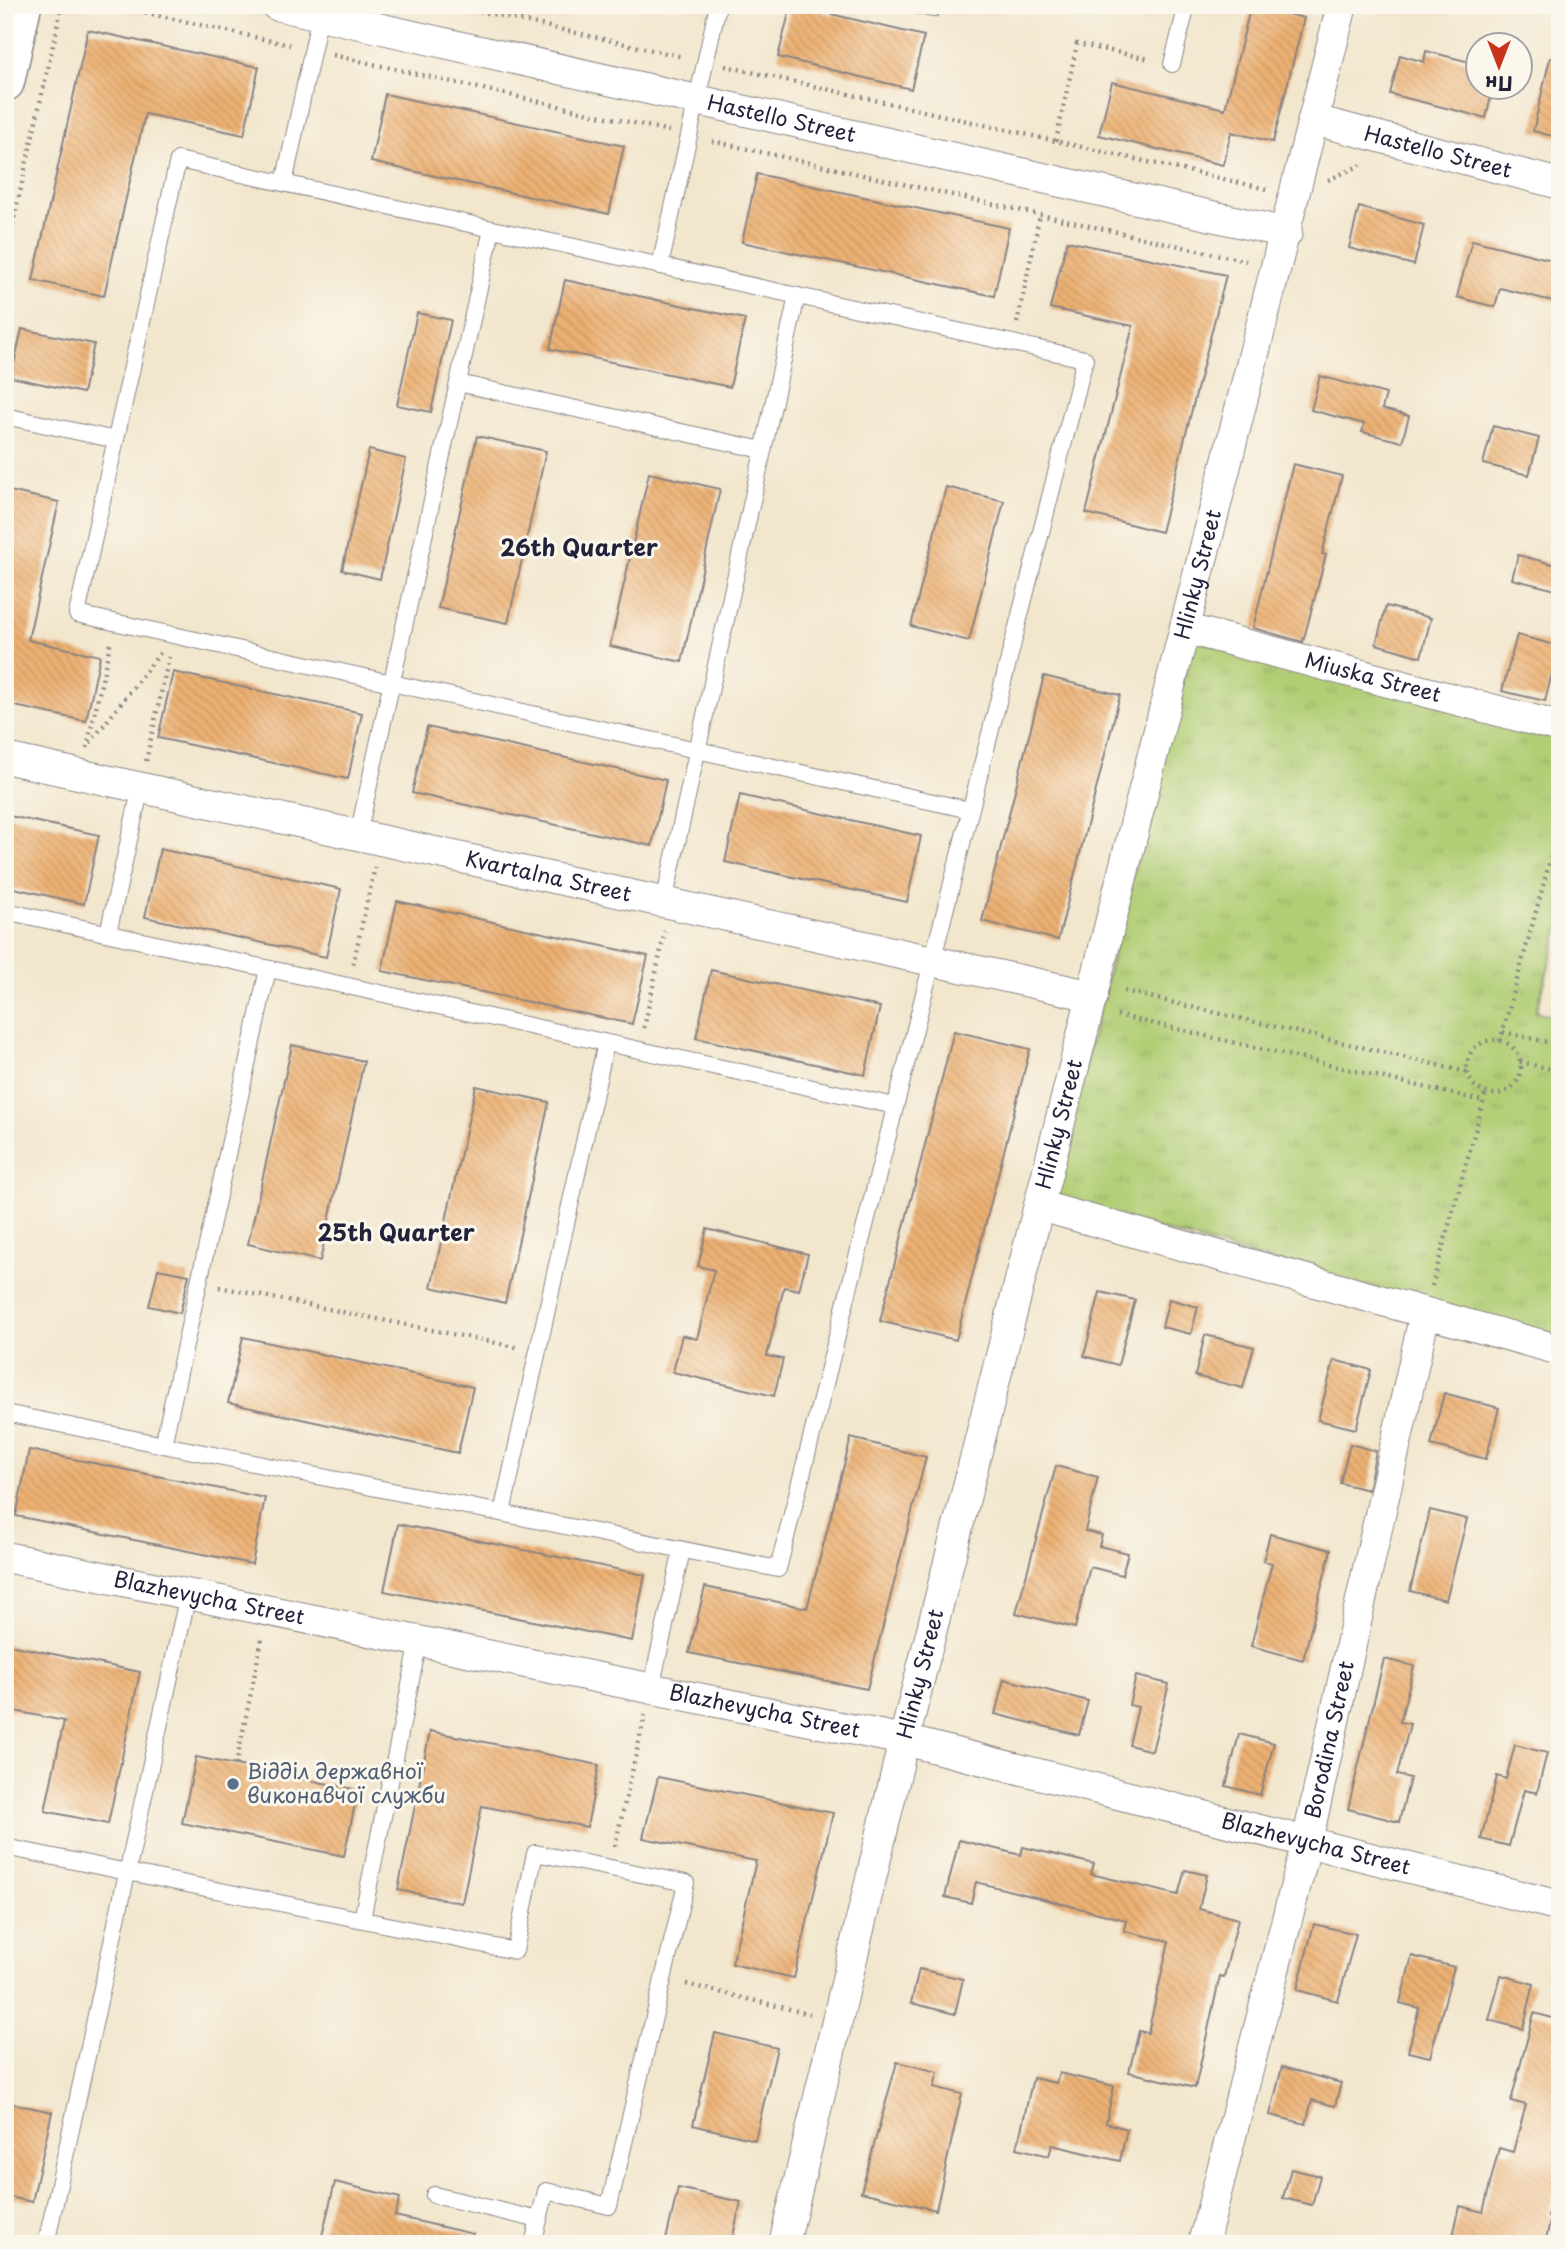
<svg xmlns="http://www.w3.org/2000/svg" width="1565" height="2249" viewBox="0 0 1565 2249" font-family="'Playpen Sans',sans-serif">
	<defs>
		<pattern id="park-tufts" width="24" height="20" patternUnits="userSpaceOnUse" patternTransform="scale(1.75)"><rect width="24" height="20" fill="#b1ce75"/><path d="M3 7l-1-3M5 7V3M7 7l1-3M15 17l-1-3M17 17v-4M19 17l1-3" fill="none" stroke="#98b166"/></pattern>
		<pattern id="building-back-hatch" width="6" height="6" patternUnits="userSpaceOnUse" patternTransform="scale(1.75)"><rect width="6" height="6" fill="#ecb072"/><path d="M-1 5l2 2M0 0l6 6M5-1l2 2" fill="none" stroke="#ca9764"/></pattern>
	</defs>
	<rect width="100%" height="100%" fill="#fbf7ec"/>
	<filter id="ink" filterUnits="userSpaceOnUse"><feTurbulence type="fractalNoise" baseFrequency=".0143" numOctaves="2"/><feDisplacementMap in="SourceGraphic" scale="14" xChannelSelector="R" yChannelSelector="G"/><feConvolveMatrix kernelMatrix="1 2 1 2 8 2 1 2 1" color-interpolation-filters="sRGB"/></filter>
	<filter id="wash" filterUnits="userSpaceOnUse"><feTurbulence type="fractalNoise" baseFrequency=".00686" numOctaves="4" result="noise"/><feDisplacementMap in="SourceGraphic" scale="28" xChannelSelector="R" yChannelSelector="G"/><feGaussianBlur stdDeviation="1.57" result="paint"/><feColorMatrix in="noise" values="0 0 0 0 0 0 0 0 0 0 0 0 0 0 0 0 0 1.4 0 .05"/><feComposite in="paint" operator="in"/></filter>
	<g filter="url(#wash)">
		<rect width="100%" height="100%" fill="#f2e6cd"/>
		<path fill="url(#park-tufts)" stroke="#6a7858" stroke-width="2" d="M 1192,639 L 1560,737 L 1560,927 L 1536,1012 L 1560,1017 L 1560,1340 L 1051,1200 Z"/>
		<g id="blocks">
			<g fill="url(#building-back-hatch)">
				<path d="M 791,5 L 815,5 L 814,10 L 924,36 L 911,89 L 778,57 Z"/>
				<path d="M 1251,5 L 1304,18 L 1273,142 L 1231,132 L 1223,165 L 1099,135 L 1112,82 L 1225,109 Z"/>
				<path d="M 88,30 L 259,67 L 244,135 L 145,114 L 104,296 L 33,280 Z"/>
				<path d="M 1426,51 L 1478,64 L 1478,88 L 1493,88 L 1486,118 L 1390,94 L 1400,55 L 1424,62 Z"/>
				<path d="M 1550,58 L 1560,59 L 1560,138 L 1533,131 Z"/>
				<path d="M 385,94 L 624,146 L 609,214 L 371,162 Z"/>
				<path d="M 757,174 L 1009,228 L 994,296 L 742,242 Z"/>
				<path d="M 1359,207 L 1424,225 L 1414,265 L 1349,248 Z"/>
				<path d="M 1472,240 L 1560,262 L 1560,303 L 1500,288 L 1495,307 L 1457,297 Z"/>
				<path d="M 1067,241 L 1226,275 L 1161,532 L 1086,513 L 1133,326 L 1050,308 Z"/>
				<path d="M 565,280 L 745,319 L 730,387 L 550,349 Z"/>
				<path d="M 417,313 L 451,320 L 431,412 L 397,405 Z"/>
				<path d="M 22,329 L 94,344 L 83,393 L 11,377 Z"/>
				<path d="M 1320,376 L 1386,394 L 1382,409 L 1409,416 L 1402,442 L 1362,432 L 1364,424 L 1311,410 Z"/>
				<path d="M 1493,426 L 1539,438 L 1529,475 L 1483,464 Z"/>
				<path d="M 477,436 L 546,451 L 508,623 L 438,608 Z"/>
				<path d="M 369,450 L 406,459 L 380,579 L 342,570 Z"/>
				<path d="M 1293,464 L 1342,476 L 1322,554 L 1326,555 L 1303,642 L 1253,628 Z"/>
				<path d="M 649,473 L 720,489 L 682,662 L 610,646 Z"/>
				<path d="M 946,487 L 1004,501 L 969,641 L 911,626 Z"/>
				<path d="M 5,490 L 59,502 L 28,640 L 100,656 L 86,721 L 5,704 Z"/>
				<path d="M 1518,555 L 1560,566 L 1560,591 L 1512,579 Z"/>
				<path d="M 1386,606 L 1431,618 L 1421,657 L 1376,644 Z"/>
				<path d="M 1517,635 L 1559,646 L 1545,701 L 1502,691 Z"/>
				<path d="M 173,672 L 362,713 L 348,779 L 158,738 Z"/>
				<path d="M 1044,676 L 1120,695 L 1058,940 L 982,921 Z"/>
				<path d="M 427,727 L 666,780 L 652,846 L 412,793 Z"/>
				<path d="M 740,795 L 921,836 L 907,902 L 725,862 Z"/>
				<path d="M 5,815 L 99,835 L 84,904 L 5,886 Z"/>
				<path d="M 160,849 L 341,889 L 326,957 L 145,917 Z"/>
				<path d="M 397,901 L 648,956 L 632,1024 L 382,971 Z"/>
				<path d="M 711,970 L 880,1007 L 865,1075 L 696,1038 Z"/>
				<path d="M 954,1031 L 1030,1049 L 956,1340 L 880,1321 Z"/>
				<path d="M 292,1045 L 364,1061 L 320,1261 L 248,1244 Z"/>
				<path d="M 476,1086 L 549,1102 L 505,1303 L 431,1287 Z"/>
				<path d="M 707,1229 L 808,1254 L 799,1290 L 784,1287 L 767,1356 L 783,1359 L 774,1396 L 673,1372 L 682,1335 L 697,1339 L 714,1270 L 698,1266 Z"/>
				<path d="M 158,1269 L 189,1275 L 180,1313 L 149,1306 Z"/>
				<path d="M 1100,1292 L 1135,1300 L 1118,1365 L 1084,1356 Z"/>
				<path d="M 1169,1299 L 1198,1307 L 1191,1334 L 1162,1327 Z"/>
				<path d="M 1205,1335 L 1254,1347 L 1243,1388 L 1195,1376 Z"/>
				<path d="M 243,1337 L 473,1387 L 458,1453 L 228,1403 Z"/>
				<path d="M 1334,1360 L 1371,1370 L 1356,1429 L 1318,1420 Z"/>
				<path d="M 1444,1393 L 1499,1408 L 1486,1459 L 1431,1445 Z"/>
				<path d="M 851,1438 L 926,1457 L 867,1689 L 689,1653 L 705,1587 L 807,1608 Z"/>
				<path d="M 1350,1444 L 1376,1451 L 1368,1490 L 1340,1483 Z"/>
				<path d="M 29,1450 L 265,1498 L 252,1564 L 16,1516 Z"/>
				<path d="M 1056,1466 L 1098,1477 L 1085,1531 L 1102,1535 L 1099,1546 L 1128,1553 L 1122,1575 L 1090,1567 L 1075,1628 L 1016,1613 Z"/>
				<path d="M 1430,1510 L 1467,1519 L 1446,1600 L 1410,1591 Z"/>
				<path d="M 398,1524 L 645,1575 L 632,1641 L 384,1591 Z"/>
				<path d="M 1270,1534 L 1331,1550 L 1303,1660 L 1251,1646 L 1272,1563 L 1263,1561 Z"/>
				<path d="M 5,1644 L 140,1672 L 108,1824 L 45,1811 L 64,1721 L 5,1709 Z"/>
				<path d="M 1384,1659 L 1414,1666 L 1400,1722 L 1410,1724 L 1397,1775 L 1410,1778 L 1399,1822 L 1348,1809 Z"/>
				<path d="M 1136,1676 L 1169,1684 L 1152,1751 L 1129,1745 L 1138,1707 L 1129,1705 Z"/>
				<path d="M 1004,1679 L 1088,1701 L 1079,1735 L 995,1714 Z"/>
				<path d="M 430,1731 L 599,1765 L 587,1827 L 482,1806 L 462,1903 L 398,1890 Z"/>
				<path d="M 1239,1734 L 1274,1743 L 1260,1795 L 1226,1786 Z"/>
				<path d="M 1515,1745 L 1547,1753 L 1537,1793 L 1524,1790 L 1509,1846 L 1481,1839 L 1497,1776 L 1506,1779 Z"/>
				<path d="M 196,1757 L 358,1790 L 344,1856 L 182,1823 Z"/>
				<path d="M 658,1777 L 833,1813 L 794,1978 L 732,1964 L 756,1861 L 643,1838 Z"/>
				<path d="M 959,1840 L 1021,1855 L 1023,1847 L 1094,1864 L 1091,1874 L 1178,1895 L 1185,1870 L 1207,1875 L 1199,1909 L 1238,1919 L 1224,1977 L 1220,1976 L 1195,2088 L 1129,2072 L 1139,2031 L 1148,2033 L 1169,1941 L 1124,1931 L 1126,1920 L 976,1882 L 971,1903 L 945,1897 Z"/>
				<path d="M 1314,1924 L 1356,1934 L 1338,2001 L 1297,1990 Z"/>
				<path d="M 1412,1956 L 1454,1967 L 1430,2057 L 1408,2052 L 1419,2008 L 1400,2003 Z"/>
				<path d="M 919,1969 L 963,1979 L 955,2014 L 911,2003 Z"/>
				<path d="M 1501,1975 L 1534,1984 L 1523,2029 L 1489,2020 Z"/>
				<path d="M 1534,2013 L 1560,2020 L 1560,2171 L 1548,2216 L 1551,2217 L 1545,2244 L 1451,2244 L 1460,2206 L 1483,2212 L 1499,2148 L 1513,2152 L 1526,2105 L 1511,2101 Z"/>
				<path d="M 715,2033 L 777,2048 L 755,2140 L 693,2125 Z"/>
				<path d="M 897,2062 L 938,2072 L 934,2087 L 962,2094 L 936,2210 L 861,2192 Z"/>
				<path d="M 1282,2067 L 1341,2083 L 1335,2106 L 1312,2100 L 1306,2124 L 1270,2115 Z"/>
				<path d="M 1059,2073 L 1114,2086 L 1106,2123 L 1127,2129 L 1120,2161 L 1052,2145 L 1049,2156 L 1017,2148 L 1033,2078 L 1056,2083 Z"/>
				<path d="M 5,2102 L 52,2112 L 32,2202 L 5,2196 Z"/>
				<path d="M 1291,2169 L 1320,2176 L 1312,2205 L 1283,2198 Z"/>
				<path d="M 335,2182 L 400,2198 L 395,2216 L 473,2234 L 472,2244 L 320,2244 Z"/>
				<path d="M 678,2188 L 741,2202 L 731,2244 L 665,2244 Z"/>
			</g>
		</g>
	</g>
	<g filter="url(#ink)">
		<use href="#blocks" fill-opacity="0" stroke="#8a8484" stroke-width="2"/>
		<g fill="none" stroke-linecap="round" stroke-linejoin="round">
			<defs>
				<g id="service">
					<path d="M 915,5 L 933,9 L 934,5"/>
					<path d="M 1172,64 L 1187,5"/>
					<path d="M 284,183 L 320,15"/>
					<path d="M 660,266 L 718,5"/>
					<path d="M 458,383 L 763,450"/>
					<path d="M 5,416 L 116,440"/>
					<path d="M 358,835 L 492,229"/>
					<path d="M 664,902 L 797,296"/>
					<path d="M 5,911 L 895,1106"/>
					<path d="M 108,933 L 141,787"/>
					<path d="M 5,1413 L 778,1569 L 1085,359 L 178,160 L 77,614 L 970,810"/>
					<path d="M 163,1445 L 268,969"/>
					<path d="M 502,1513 L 606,1043"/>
					<path d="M 651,1688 L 682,1550"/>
					<path d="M 5,1847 L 515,1951 L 535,1853 L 686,1883 L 609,2206 L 546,2191 L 533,2244"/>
					<path d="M 362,1919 L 419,1641"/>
					<path d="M 434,2195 L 539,2220"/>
					<path d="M 46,2244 L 188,1594"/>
				</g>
				<g id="minor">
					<path id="s1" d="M 276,5 L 1287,233"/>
					<path id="s2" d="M 1314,120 L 1560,184"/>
					<path id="s3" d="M 1187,629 L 1560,727"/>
					<path id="s4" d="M 5,758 L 1093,996"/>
					<path d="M 1040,1206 L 1560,1350"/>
					<path id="s5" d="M 5,1557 L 904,1740 L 1560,1906"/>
					<path id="s6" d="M 784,2244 L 904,1740 L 1342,5"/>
					<path id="s7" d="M 1203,2244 L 1307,1842 L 1425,1313"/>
				</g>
				<path id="tertiary" d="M 5,82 L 22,5"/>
			</defs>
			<use href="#service" stroke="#8a8484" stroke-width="18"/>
			<use href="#minor" stroke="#8a8484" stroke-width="32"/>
			<use href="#tertiary" stroke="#8a8484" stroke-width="41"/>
			<g stroke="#8a8484" stroke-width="4.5" stroke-dasharray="2 5" stroke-linecap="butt">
				<path d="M 111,5 L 290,45"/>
				<path d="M 452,5 L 683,57"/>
				<path d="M 333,55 L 669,131"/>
				<path d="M 725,66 L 1267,189"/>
				<path d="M 712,141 L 1246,261"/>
				<path d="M 1056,141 L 1077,44 L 1150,59"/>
				<path d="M 1328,180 L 1361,165"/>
				<path d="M 5,259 L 62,5"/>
				<path d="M 1017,323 L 1040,215"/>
				<path d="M 90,743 L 160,653"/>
				<path d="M 87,748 L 110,644"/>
				<path d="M 146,761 L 169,657"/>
				<path d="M 353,964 L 375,867"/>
				<path d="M 1124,991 L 1467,1072"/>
				<path d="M 1117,1015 L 1483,1101"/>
				<path d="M 644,1028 L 665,931"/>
				<path d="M 1503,1032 L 1560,1045"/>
				<circle cx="1494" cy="1067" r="27"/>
				<path d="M 1500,1041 L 1560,825"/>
				<path d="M 1520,1062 L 1560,1071"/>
				<path d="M 1432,1286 L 1486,1092"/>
				<path d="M 219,1287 L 516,1347"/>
				<path d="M 236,1765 L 262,1639"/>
				<path d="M 615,1846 L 645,1715"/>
				<path d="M 686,1984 L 810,2014"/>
			</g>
			<use href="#service" stroke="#fff" stroke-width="16"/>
			<use href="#minor" stroke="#fff" stroke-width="30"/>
			<use href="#tertiary" stroke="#fff" stroke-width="38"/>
		</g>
	</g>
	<circle fill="#5c6f8a" stroke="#fbf7ec" stroke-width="2.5" cx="233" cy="1784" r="7"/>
	<g text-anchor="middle" stroke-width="6" stroke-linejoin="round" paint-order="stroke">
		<g font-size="21" fill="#22223b" stroke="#fbf7ec">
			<text dy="7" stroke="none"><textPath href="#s1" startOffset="518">Hastello Street</textPath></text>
			<text dy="7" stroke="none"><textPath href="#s2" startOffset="128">Hastello Street</textPath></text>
			<text dy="7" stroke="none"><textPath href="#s6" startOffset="1720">Hlinky Street</textPath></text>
			<text dy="7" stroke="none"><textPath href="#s3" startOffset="192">Miuska Street</textPath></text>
			<text dy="7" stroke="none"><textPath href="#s4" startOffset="556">Kvartalna Street</textPath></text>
			<text dy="7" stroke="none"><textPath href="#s6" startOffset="1153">Hlinky Street</textPath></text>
			<text dy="7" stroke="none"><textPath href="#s5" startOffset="208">Blazhevycha Street</textPath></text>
			<text dy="7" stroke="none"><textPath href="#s6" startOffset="586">Hlinky Street</textPath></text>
			<text dy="7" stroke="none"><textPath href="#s5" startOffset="775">Blazhevycha Street</textPath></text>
			<text dy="7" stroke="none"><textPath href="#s7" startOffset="520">Borodina Street</textPath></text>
			<text dy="7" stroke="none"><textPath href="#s5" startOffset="1342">Blazhevycha Street</textPath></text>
		</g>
		<g font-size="21" fill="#4e5e75" stroke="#fbf7ec" text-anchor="start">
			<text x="247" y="1779">Відділ державної<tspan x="247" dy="24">виконавчої служби</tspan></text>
		</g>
		<g font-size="23" font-weight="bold" fill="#22223b" stroke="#fbf7ec">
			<text x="579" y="556">26th Quarter</text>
			<text x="396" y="1241">25th Quarter</text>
		</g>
	</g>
	<rect width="1565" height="2249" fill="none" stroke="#fbf7ec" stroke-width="28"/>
	<g transform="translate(1499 66) rotate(180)"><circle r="33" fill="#fbf7ec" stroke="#a4a2a5" stroke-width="2"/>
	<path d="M0-5L12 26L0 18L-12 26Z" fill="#c8321e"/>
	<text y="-10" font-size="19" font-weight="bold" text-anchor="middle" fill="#22223b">Пн</text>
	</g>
</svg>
